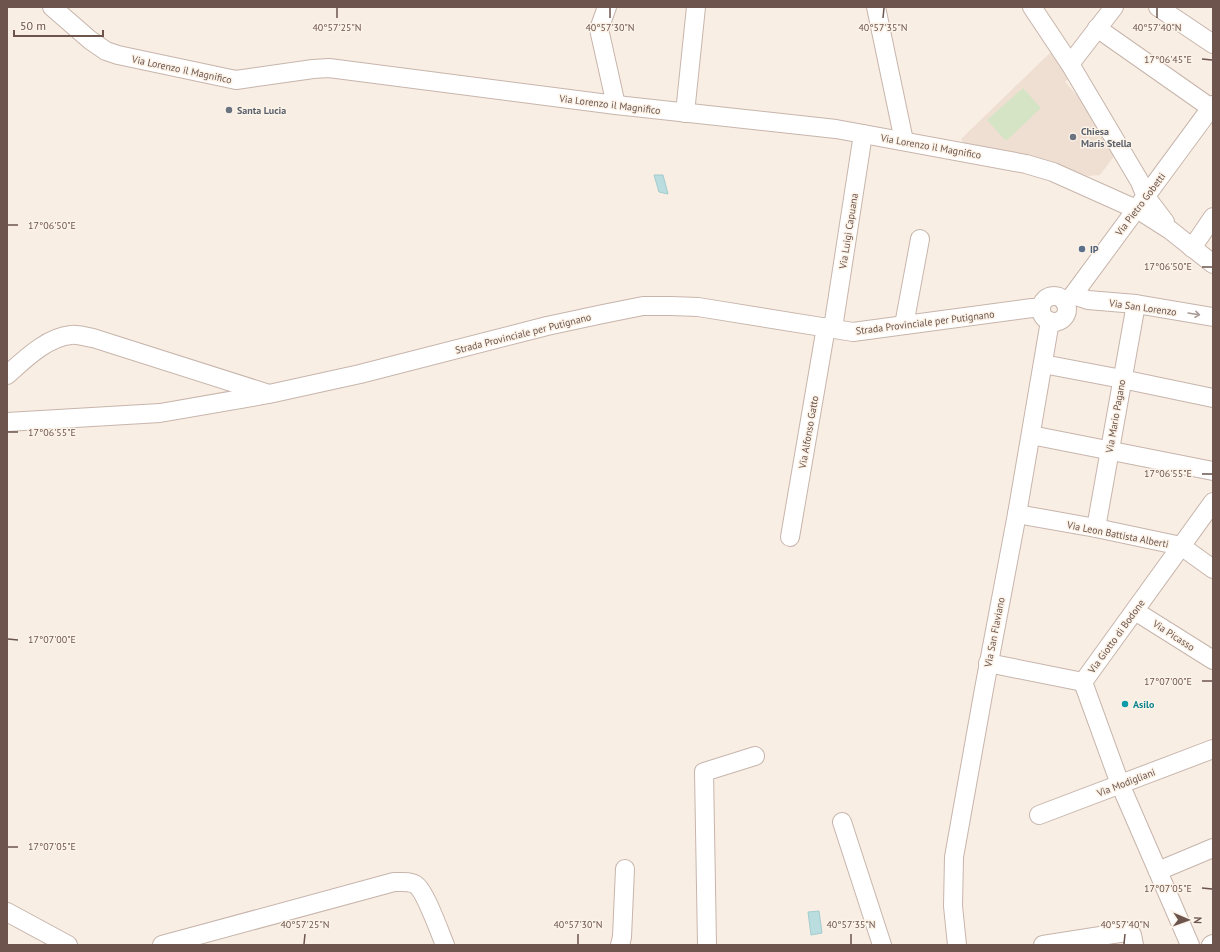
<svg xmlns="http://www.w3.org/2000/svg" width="1220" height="952" viewBox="0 0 1220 952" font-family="'PT Sans',sans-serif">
	<rect width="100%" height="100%" fill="#f9eee3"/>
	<path fill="#efdfd2" d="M 1053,50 L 1069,78 L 1065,82 L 1089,109 L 1115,155 L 1100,175 L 1088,176 L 1037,158 L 964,143 L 961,139 Z"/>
	<path fill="#d4e4c4" d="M 1023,88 L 1041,108 L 1006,141 L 987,120 Z"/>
	<g fill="#badddf" stroke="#a2cccf">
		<path d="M 654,175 L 663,175 L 668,194 L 659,192 Z"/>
		<path d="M 819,911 L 822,933 L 811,935 L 808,912 Z"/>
	</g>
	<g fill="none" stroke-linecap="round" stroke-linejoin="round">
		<defs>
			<g id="minor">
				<path d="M 52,7 L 90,40 L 106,51 L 118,55 L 236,80 L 313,69 L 329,68 L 616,105 L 836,129 L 1026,164 L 1053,172 L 1129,206 L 1137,209 L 1170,230 L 1213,264"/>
				<path d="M 607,7 L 599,29 L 616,105"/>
				<path d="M 876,7 L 904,141"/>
				<path d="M 1032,7 L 1070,64 L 1140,182 L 1146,197 L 1165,222"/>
				<path d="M 1158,7 L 1213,44"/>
				<path d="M 1097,28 L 1211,108"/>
				<path d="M 1070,64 L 1114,7"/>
				<path d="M 685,113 L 696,7"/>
				<path d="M 1192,248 L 1213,217"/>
				<path d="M 1073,295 L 1088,300 L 1136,304 L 1213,317"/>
				<circle cx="1054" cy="309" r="13"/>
				<path d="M 1065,303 L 1073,295 L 1213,105"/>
				<path d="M 904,325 L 920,239"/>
				<path d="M 833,328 L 863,134"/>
				<path d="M 1043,364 L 1122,379 L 1213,398"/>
				<path d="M 7,375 C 24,360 47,337 71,335 C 77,334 86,337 93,338 L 266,393"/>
				<path d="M 7,422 L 160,413 L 269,394 L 360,374 L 547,326 L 603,314 L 643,306 L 671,306 L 698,307 L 853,332 L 1032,308 L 1041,308"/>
				<path d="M 1031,435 L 1213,471"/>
				<path d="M 1017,514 L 1096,528 L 1181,546 L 1213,569"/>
				<path d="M 1096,528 L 1136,304"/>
				<path d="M 790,537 L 826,327"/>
				<path d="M 1135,611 L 1213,660"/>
				<path d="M 988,663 L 1083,682"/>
				<path d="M 1039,815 L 1213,749"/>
				<path d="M 842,822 L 882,945"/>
				<path d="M 1158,871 L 1213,848"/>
				<path d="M 7,912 L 68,945"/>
				<path d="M 162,945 L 394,882 C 401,882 411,881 416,885 C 425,891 440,933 445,945"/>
				<path d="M 620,945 L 622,937 L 625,869"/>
				<path d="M 707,945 L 704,772 L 755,756"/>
				<path d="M 957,945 L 953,906 L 954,857 L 984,689 L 1017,514 L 1050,321"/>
				<path d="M 1043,945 L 1126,932 L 1132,935 L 1134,945"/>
				<path d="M 1190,945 L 1120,784 L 1083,682 L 1213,502"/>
				<path d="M 1211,945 L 1213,944"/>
			</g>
		</defs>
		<use href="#minor" stroke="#c7b5ac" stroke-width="20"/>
		<use href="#minor" stroke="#fff" stroke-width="18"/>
	</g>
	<defs><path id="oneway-shaft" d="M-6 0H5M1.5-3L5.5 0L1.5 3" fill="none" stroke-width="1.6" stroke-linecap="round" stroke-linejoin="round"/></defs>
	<use stroke="#a79994" href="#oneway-shaft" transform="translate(1194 314) rotate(9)"/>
	<path fill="none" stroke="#6d554d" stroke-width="1.5" d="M 337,18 L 337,8M 610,18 L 610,8M 883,18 L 884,8M 1157,18 L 1157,8M 1202,59 L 1212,60M 8,225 L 18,225M 1202,267 L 1212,267M 8,432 L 18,432M 1202,474 L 1212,474M 8,639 L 18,640M 1202,681 L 1212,681M 8,847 L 18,847M 1202,888 L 1212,889M 304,944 L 305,934M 578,944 L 578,934M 851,944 L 851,934M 1124,944 L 1125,934"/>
	<g fill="#6b7280" stroke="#fcf3e8" stroke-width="1.5">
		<circle cx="229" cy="110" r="4"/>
		<circle cx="1073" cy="137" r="4"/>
	</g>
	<circle fill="#5c6f8a" stroke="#fcf3e8" stroke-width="1.5" cx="1082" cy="249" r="4"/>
	<circle fill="#0f9aa8" stroke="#fcf3e8" stroke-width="1.5" cx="1125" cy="704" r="4"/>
	<g text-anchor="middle" stroke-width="3" stroke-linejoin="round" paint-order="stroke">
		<g font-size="10" fill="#6d554d" stroke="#fcf3e8">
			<text transform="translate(182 69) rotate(12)" y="4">Via Lorenzo il Magnifico</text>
			<text transform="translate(610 104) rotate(7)" y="4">Via Lorenzo il Magnifico</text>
			<text transform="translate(931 146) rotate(10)" y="4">Via Lorenzo il Magnifico</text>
			<text transform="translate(1140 204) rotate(-53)" y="4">Via Pietro Gobetti</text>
			<text transform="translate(848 231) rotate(-81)" y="4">Via Luigi Capuana</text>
			<text transform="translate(1143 307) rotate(8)" y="4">Via San Lorenzo</text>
			<text transform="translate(925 322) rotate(-7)" y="4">Strada Provinciale per Putignano</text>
			<text transform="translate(523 333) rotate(-14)" y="4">Strada Provinciale per Putignano</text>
			<text transform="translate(1115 416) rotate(-80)" y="4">Via Mario Pagano</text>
			<text transform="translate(808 432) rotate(-80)" y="4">Via Alfonso Gatto</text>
			<text transform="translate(1118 534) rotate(11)" y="4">Via Leon Battista Alberti</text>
			<text transform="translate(994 632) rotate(-79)" y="4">Via San Flaviano</text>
			<text transform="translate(1174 635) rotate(33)" y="4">Via Picasso</text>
			<text transform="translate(1116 636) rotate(-54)" y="4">Via Giotto di Bodone</text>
			<text transform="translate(1126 782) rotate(-21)" y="4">Via Modigliani</text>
		</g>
		<g font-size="10" font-weight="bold" fill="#5b616d" stroke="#fcf3e8" text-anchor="start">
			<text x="237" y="114">Santa Lucia</text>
			<text x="1081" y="135">Chiesa<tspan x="1081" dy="12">Maris Stella</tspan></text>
		</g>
		<g font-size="10" font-weight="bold" fill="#4e5e75" stroke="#fcf3e8" text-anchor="start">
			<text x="1090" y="253">IP</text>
		</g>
		<g font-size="10" font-weight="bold" fill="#0d838f" stroke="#fcf3e8" text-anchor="start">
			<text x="1133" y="708">Asilo</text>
		</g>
	</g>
	<g font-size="10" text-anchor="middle" fill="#6d554d" stroke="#fcf3e8" stroke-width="3" stroke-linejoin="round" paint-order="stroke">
		<text x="337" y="31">40°57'25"N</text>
		<text x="610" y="31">40°57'30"N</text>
		<text x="883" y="31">40°57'35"N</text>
		<text x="1157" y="31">40°57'40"N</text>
		<text x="1168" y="63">17°06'45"E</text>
		<text x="52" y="229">17°06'50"E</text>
		<text x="1168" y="270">17°06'50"E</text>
		<text x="52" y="436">17°06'55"E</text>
		<text x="1168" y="477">17°06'55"E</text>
		<text x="52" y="643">17°07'00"E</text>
		<text x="1168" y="685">17°07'00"E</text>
		<text x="52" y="850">17°07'05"E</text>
		<text x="1168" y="892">17°07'05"E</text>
		<text x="305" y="928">40°57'25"N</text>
		<text x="578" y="928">40°57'30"N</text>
		<text x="851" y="928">40°57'35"N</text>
		<text x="1125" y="928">40°57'40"N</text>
	</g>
	<rect width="1220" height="952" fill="none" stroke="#6d554d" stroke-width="16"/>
	<g transform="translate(1188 920) rotate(92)" stroke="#fcf3e8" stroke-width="3" paint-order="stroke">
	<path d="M0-3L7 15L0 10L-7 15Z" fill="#6d554d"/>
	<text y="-6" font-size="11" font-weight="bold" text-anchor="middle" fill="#6d554d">N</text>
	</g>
	<path d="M14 30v6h89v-6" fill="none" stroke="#6d554d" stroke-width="2"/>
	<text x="20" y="30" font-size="12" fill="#6d554d" stroke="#fcf3e8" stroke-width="3" paint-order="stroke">50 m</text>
</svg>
